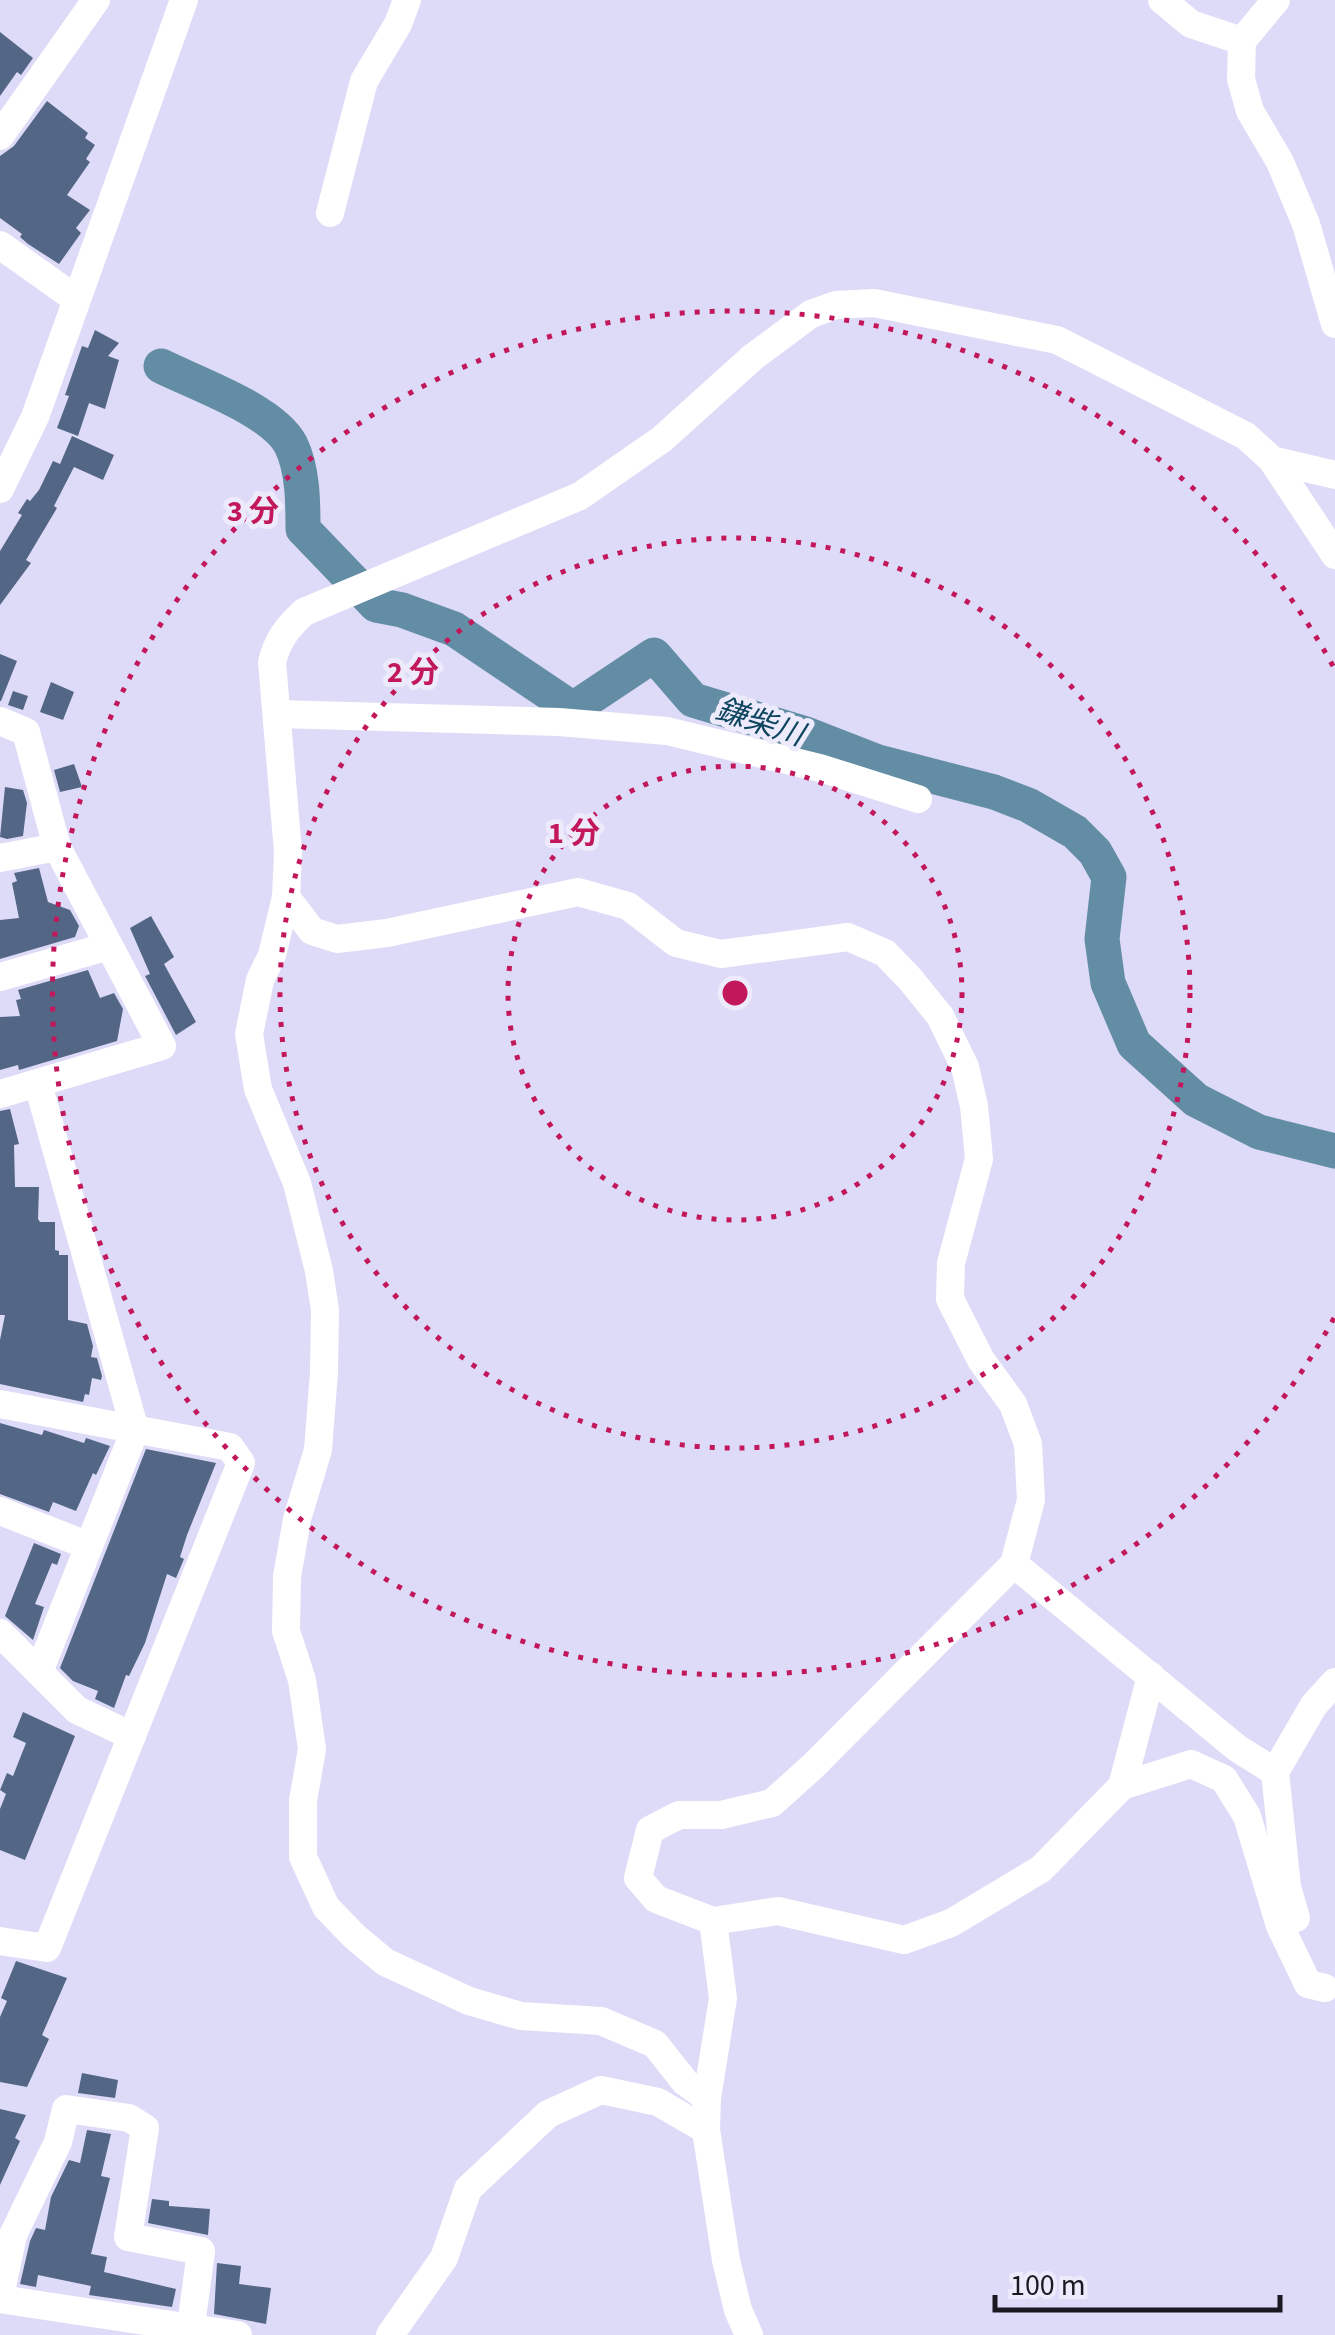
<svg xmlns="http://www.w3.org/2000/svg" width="1335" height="2335" viewBox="0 0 1335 2335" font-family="'Source Sans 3','Noto Sans JP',sans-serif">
	<rect width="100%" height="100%" fill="#dedbf8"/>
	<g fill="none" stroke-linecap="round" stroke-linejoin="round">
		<path stroke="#638da4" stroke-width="35" d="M 161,366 C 197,384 273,410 291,445 C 303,470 303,503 303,529 L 376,605 L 402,610 L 454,629 L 573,709 L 654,655 L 693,700 L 806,734 L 878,762 L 994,792 L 1028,805 L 1075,832 L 1095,852 L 1109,877 L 1102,939 L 1108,983 L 1134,1044 L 1196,1100 L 1259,1132 L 1335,1151"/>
	</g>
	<g fill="#536686">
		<path d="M 0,32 L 33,58 L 21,75 L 17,72 L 0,96 Z"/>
		<path d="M 47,101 L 88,133 L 85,138 L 95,145 L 86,159 L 90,162 L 67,195 L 90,210 L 76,228 L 81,233 L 59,264 L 28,244 L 20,237 L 22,234 L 0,218 L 0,156 L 14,146 Z"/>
		<path d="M 95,330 L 119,343 L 108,356 L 119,360 L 105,409 L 89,403 L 78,436 L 57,428 L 69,396 L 65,395 L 82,346 L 88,348 Z"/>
		<path d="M 72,436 L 114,455 L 103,480 L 74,467 L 54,506 L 57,508 L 26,560 L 31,563 L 0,605 L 0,551 L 22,515 L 18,513 L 27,499 L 30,501 L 39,490 L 53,461 L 60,464 Z"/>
		<path d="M 0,654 L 17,661 L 1,701 L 0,701 Z"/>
		<path d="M 51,682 L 74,692 L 63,720 L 40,712 Z"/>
		<path d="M 13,691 L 28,696 L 23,710 L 8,705 Z"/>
		<path d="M 74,764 L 82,787 L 60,792 L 54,770 Z"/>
		<path d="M 5,787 L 23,790 L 27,803 L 23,836 L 7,839 L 0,837 Z"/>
		<path d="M 39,868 L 48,902 L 70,910 L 79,926 L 75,937 L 0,959 L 0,920 L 19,918 L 12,883 L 17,881 L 14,873 Z"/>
		<path d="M 151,916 L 174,957 L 164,964 L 196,1022 L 176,1035 L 145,976 L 150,974 L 130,928 Z"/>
		<path d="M 88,970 L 100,998 L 114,993 L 123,1009 L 117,1041 L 19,1070 L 18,1065 L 0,1070 L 0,1017 L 20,1016 L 16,1000 L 21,999 L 18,990 Z"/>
		<path d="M 10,1109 L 19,1144 L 14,1145 L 15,1187 L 39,1187 L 38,1219 L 40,1222 L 55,1222 L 55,1250 L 59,1251 L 59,1255 L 68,1255 L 68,1320 L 87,1324 L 93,1346 L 91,1357 L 97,1358 L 102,1376 L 101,1380 L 92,1378 L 89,1395 L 85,1394 L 83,1402 L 0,1384 L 0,1340 L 5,1315 L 0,1315 L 0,1111 Z"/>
		<path d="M 0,1423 L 42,1435 L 44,1430 L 84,1443 L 86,1438 L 110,1446 L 96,1475 L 93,1473 L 76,1511 L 53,1502 L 49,1512 L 0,1494 Z"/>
		<path d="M 146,1449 L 216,1463 L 187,1535 L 180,1557 L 184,1559 L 176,1578 L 167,1574 L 145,1643 L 129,1676 L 126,1675 L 114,1708 L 95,1699 L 98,1691 L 73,1681 L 60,1668 Z"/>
		<path d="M 34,1543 L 61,1554 L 57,1565 L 52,1563 L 35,1604 L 44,1607 L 33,1640 L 5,1616 Z"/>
		<path d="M 23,1712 L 75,1736 L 25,1860 L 0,1850 L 0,1809 L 6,1794 L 0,1790 L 7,1773 L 13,1776 L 26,1743 L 13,1737 Z"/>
		<path d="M 16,1961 L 67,1978 L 42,2035 L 49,2039 L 27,2087 L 0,2082 L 0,2017 L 7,2001 L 1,1998 Z"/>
		<path d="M 82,2073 L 118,2080 L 115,2098 L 78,2093 Z"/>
		<path d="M 0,2109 L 26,2115 L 15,2138 L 20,2141 L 0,2185 Z"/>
		<path d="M 87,2130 L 111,2134 L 101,2176 L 110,2178 L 91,2254 L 107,2257 L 104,2272 L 176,2289 L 172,2307 L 89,2295 L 91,2286 L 38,2275 L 36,2287 L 20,2284 L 30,2241 L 36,2228 L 45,2230 L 51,2197 L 69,2160 L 80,2163 Z"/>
		<path d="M 152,2199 L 169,2201 L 169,2206 L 210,2209 L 208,2235 L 148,2223 Z"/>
		<path d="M 217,2263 L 241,2266 L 239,2284 L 271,2288 L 266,2324 L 214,2314 Z"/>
	</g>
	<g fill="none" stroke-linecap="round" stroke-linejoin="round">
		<g stroke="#fff" stroke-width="28">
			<path d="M 1162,0 L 1191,24 L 1242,41"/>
			<path d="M 1276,0 L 1242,41 L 1241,79 L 1250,111 L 1280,162 L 1306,224 L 1335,324"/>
			<path d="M 0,136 L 96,0"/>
			<path d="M 330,213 L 364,81 L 398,24 L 407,0"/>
			<path d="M 0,245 L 76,299"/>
			<path d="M 1272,460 L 1335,475"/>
			<path d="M 0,489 L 35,417 L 184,0"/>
			<path d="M 277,714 L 559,722 L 667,731 L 820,768 L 918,799"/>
			<path d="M 0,721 L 26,732 L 57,847 L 162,1046 L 0,1094"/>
			<path d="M 0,858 L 57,847"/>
			<path d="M 286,897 L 312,931 L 337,939 L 387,933 L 578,892 L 628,906 L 676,943 L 721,954 L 848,937 L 885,953 L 910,979 L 940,1016 L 965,1067 L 974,1106 L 979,1159 L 951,1263 L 950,1299 L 981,1360 L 1013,1404 L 1028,1444 L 1031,1500 L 1014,1564 L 812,1767 L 772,1803 L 721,1815 L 679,1815 L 650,1830 L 638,1878 L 656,1899 L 713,1921 L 778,1911 L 904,1940 L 951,1923 L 1041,1869 L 1122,1786 L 1191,1764 L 1224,1779 L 1247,1816 L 1280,1926 L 1308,1984 L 1325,1988"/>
			<path d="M 0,977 L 109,946"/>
			<path d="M 38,1084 L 135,1430 L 39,1672"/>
			<path d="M 0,1404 L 230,1447 L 241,1463 L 47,1948 L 0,1941"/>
			<path d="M 0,1511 L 89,1546"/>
			<path d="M 1014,1564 L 1237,1748 L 1275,1772"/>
			<path d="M 0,1633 L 77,1710 L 132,1736"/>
			<path d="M 1122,1786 L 1151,1676"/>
			<path d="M 1296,1918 L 1287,1887 L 1275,1772 L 1314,1705 L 1335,1682"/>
			<path d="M 713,1921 L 723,1998 L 707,2098 L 706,2130 L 726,2260 L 738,2310 L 749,2335"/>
			<path d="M 707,2098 L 685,2082 L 655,2044 L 601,2021 L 521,2016 L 469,2001 L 385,1962 L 354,1936 L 326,1907 L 303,1857 L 303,1801 L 312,1749 L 302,1680 L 286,1631 L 287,1577 L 297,1519 L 318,1450 L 324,1372 L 325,1310 L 319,1271 L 297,1183 L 258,1089 L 249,1034 L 260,980 L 272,955 L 286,897 L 288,852 L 272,662 C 278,639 287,628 304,612 L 580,496 L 662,439 L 753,357 L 811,314 L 836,305 L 874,303 L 1057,340 L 1246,436 L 1272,460 L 1335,555"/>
			<path d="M 0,2296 L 13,2235 L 58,2142 L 66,2109 L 129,2118 L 145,2128 L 128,2237 L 201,2251 L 191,2326"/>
			<path d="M 0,2299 L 238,2335"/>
			<path d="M 390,2335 L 444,2258 L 468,2189 L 548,2114 L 601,2090 L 658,2102 L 706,2130"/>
		</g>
	</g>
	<g fill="none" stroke="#c2185b" stroke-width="5" stroke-dasharray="5 10">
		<circle cx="735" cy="993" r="227"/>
		<circle cx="735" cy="993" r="455"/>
		<path d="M1334 1318A682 682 0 1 1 1334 668"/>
	</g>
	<g text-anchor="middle" stroke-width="10" stroke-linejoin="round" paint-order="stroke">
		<g font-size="30" font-style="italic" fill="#0e465f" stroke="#eceafb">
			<text transform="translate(760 722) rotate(18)" y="10">鎌柴川</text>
		</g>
	</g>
	<circle cx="735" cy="993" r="15" fill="#c2185b" stroke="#eceafb" stroke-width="5"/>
	<g font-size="30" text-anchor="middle" font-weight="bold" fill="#c2185b" stroke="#eceafb" stroke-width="10" stroke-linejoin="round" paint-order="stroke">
		<text x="253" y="521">3 分</text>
		<text x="413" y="682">2 分</text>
		<text x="574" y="843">1 分</text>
	</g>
	<path d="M995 2295v15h285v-15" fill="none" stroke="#1a1922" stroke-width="5"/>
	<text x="1010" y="2295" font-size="30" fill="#1a1922" stroke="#eceafb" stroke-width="8" paint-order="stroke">100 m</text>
</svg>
